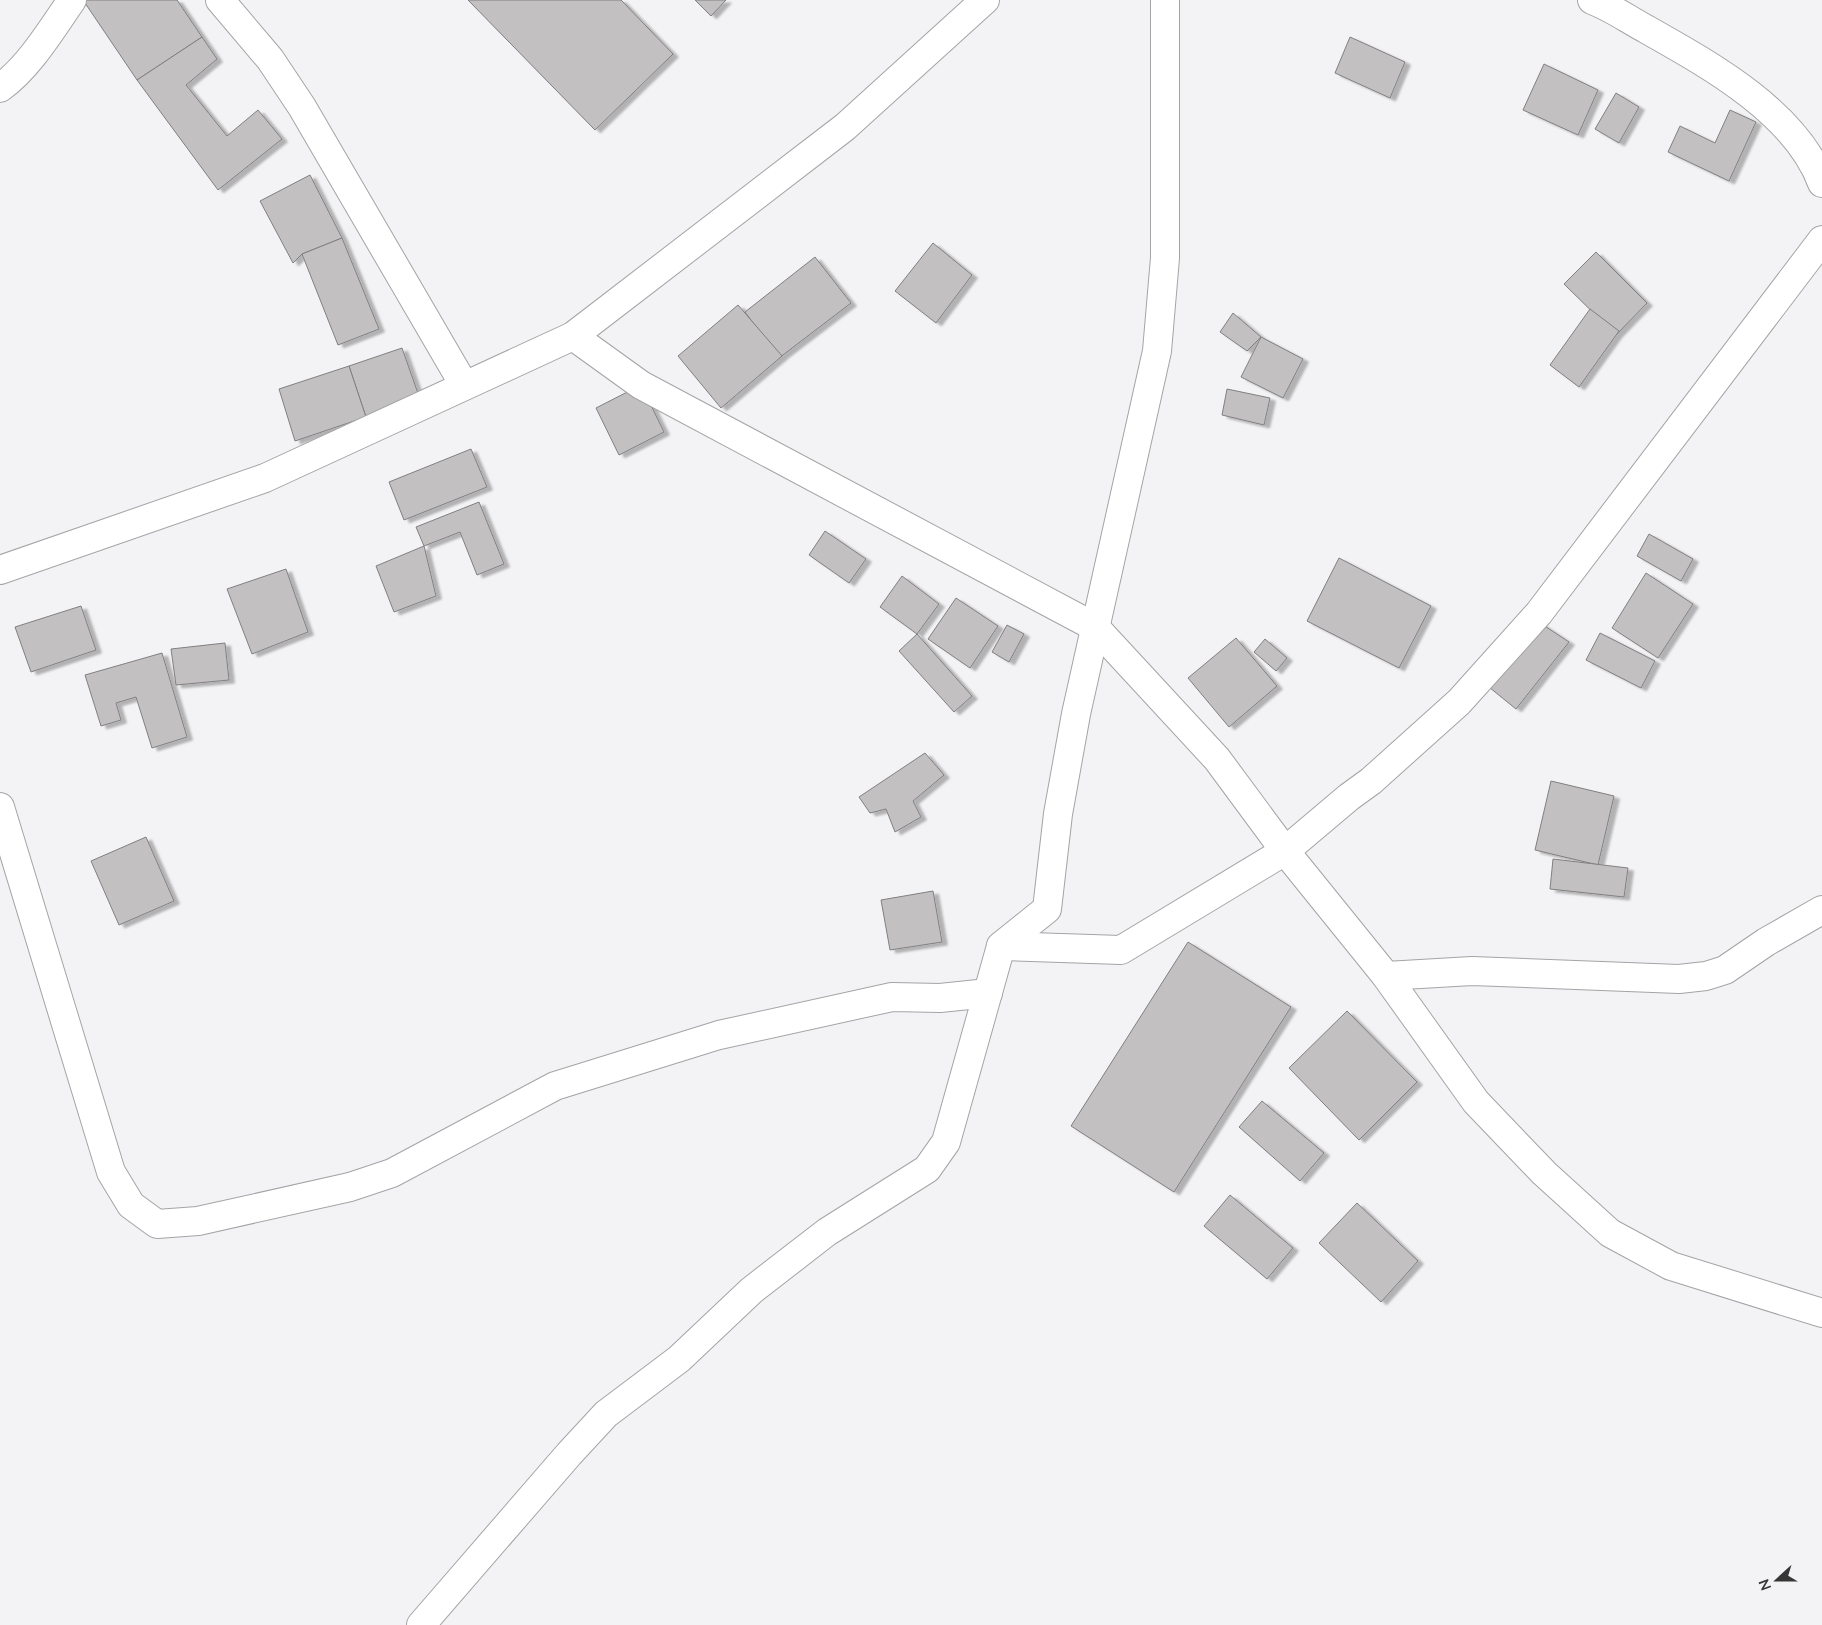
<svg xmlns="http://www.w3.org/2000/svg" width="1822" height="1625" viewBox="0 0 1822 1625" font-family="Lato,sans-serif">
	<defs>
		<filter id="shadow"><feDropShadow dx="5.5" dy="3" stdDeviation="1" flood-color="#0004"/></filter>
	</defs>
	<rect width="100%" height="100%" fill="#f3f3f5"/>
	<g fill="#c2c0c1" stroke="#817f80" filter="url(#shadow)">
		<path d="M 83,0 L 177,0 L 202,37 L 137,80 Z"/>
		<path d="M 468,0 L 621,0 L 673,54 L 595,130 Z"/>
		<path d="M 695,0 L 726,0 L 711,16 Z"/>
		<path d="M 202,37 L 217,59 L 186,85 L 227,136 L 258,110 L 282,139 L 218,190 L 137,80 Z"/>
		<path d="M 1350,37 L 1405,62 L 1390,98 L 1335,73 Z"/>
		<path d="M 1544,64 L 1598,90 L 1578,135 L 1523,110 Z"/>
		<path d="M 1616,93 L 1639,107 L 1619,143 L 1595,129 Z"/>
		<path d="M 1730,110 L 1756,122 L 1729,181 L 1668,152 L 1680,126 L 1715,143 Z"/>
		<path d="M 310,175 L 342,238 L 302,254 L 293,263 L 260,201 Z"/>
		<path d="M 342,238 L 379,329 L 338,345 L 302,254 Z"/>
		<path d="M 933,243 L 972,275 L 936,323 L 895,291 Z"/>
		<path d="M 1596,252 L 1647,303 L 1616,335 L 1564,284 Z"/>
		<path d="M 815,257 L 851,303 L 779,358 L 745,312 Z"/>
		<path d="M 738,305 L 782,356 L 721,408 L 678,356 Z"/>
		<path d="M 1590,309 L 1619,331 L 1579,387 L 1550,365 Z"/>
		<path d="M 1233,313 L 1261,337 L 1247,351 L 1220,332 Z"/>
		<path d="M 1261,337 L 1303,359 L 1283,398 L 1241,377 Z"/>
		<path d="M 402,348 L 420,399 L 366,417 L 349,366 Z"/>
		<path d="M 349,366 L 366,417 L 295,441 L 279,389 Z"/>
		<path d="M 641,385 L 664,432 L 619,455 L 596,408 Z"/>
		<path d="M 1227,389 L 1270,398 L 1264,425 L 1222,415 Z"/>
		<path d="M 471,449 L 487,487 L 404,520 L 389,482 Z"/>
		<path d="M 479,502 L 504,564 L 477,575 L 460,532 L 424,546 L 416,527 Z"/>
		<path d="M 825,531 L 866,559 L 849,583 L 809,555 Z"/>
		<path d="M 1649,534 L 1693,559 L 1681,581 L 1637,556 Z"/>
		<path d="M 424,546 L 436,596 L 394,612 L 376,566 Z"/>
		<path d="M 1339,558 L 1431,606 L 1399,668 L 1307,621 Z"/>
		<path d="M 286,569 L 308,632 L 252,654 L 227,589 Z"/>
		<path d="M 1646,573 L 1693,604 L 1658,658 L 1612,628 Z"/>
		<path d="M 902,576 L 939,604 L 917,634 L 880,607 Z"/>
		<path d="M 956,598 L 998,626 L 970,668 L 928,639 Z"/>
		<path d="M 81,606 L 96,650 L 31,672 L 15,627 Z"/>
		<path d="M 1525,613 L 1569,642 L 1516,709 L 1473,674 Z"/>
		<path d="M 1007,625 L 1024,634 L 1009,662 L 992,652 Z"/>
		<path d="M 1600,633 L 1655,661 L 1641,688 L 1586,660 Z"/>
		<path d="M 917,634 L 972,696 L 954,712 L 899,651 Z"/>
		<path d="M 1236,638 L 1277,686 L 1229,727 L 1188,678 Z"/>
		<path d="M 1265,639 L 1287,658 L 1276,671 L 1254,652 Z"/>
		<path d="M 225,643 L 229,680 L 176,685 L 171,649 Z"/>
		<path d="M 162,653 L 187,737 L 152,748 L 136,697 L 116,703 L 121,720 L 101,726 L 85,675 Z"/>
		<path d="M 925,753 L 944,775 L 913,801 L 921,817 L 895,832 L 886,809 L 870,813 L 859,797 Z"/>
		<path d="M 1551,781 L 1614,796 L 1598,865 L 1535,850 Z"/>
		<path d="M 146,837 L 174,901 L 119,925 L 91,861 Z"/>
		<path d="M 1553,859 L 1628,868 L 1624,897 L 1550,889 Z"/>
		<path d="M 933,891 L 942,942 L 890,950 L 881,900 Z"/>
		<path d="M 1188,942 L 1291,1007 L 1174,1192 L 1071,1126 Z"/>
		<path d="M 1347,1011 L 1417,1082 L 1359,1140 L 1289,1068 Z"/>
		<path d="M 1262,1101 L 1324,1153 L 1300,1181 L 1239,1127 Z"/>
		<path d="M 1230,1195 L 1293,1248 L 1267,1279 L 1204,1226 Z"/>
		<path d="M 1357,1203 L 1418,1261 L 1381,1302 L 1319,1243 Z"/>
	</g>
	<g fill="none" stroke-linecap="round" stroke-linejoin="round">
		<defs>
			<g id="street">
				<path d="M 220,0 L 270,59 L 302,107 L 464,385"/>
				<path d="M 1592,0 C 1611,7 1629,20 1646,29 C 1708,64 1796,112 1822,183"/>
				<path d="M 0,88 C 30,66 51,30 72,0"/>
				<path d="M 573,336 L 641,385 L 1095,627 L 1217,759 L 1285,851 L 1386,976 L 1476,1102 L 1544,1173 L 1610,1233 L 1671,1266 L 1822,1313"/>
				<path d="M 0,807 L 111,1172 L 131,1205 L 157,1224 L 198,1221 L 350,1187 L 392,1173 L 555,1086 L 719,1035 L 892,997 L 940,998 L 988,993"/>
				<path d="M 1001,946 L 1121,950 L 1285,851 L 1349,797 L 1371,781 L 1459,702 L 1539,613 L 1822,240"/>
				<path d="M 1386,976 L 1472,971 L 1679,979 L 1706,976 L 1725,970 L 1766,942 L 1822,910"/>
				<path d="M 421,1625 L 569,1454 L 606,1414 L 679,1359 L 752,1290 L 827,1232 L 927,1169 L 946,1142 L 1001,946 L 1047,909 L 1058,814 L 1076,714 L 1157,351 L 1165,258 L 1165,0"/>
			</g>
			<path id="secondary" d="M 0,570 L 265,478 L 573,336 L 845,127 L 985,0"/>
		</defs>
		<use href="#street" stroke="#a4a4a6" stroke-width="30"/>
		<use href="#secondary" stroke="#a4a4a6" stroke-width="30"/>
		<use href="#street" stroke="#fff" stroke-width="28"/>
		<use href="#secondary" stroke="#fff" stroke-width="28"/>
	</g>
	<g transform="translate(1777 1580) rotate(249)" stroke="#f3f3f5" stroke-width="4" paint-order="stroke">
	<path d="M0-4L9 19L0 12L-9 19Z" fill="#363636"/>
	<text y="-8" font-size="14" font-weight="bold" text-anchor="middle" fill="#363636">N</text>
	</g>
</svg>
